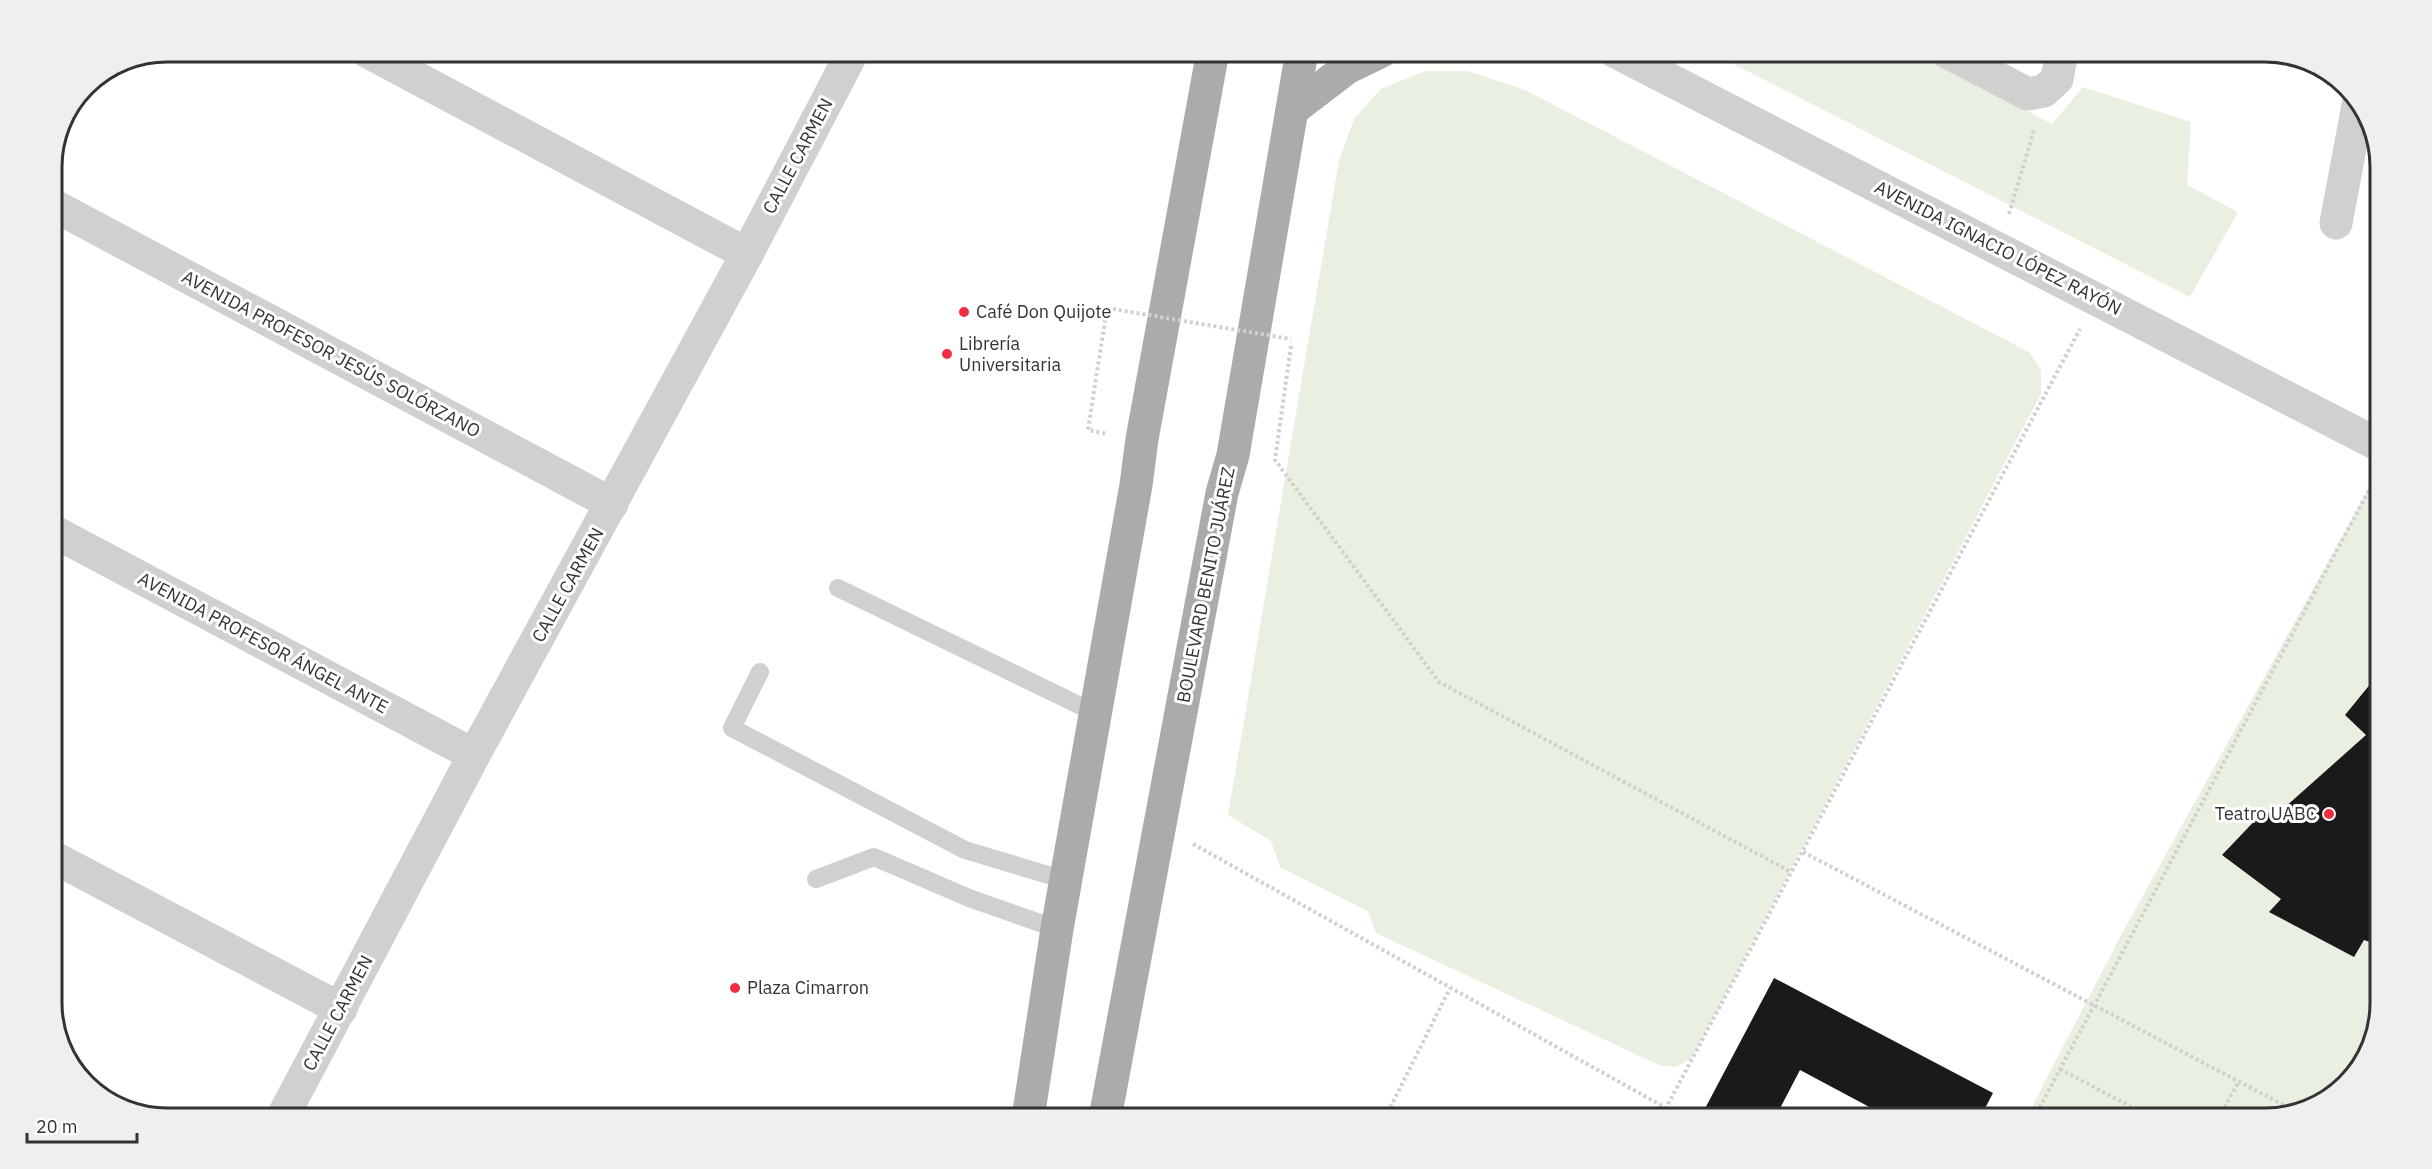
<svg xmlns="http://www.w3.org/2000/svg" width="2432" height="1169" viewBox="0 0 2432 1169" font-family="'IBM Plex Sans',sans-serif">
	<rect width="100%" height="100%" fill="#fff"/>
	<g fill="#e9f0e1">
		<path d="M 1708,51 L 1917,51 L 2052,124 L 2083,87 L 2191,122 L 2187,185 L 2238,212 L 2190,297 Z"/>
		<path d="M 1425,71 L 1468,71 L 1525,90 L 2029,352 L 2041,370 L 2041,394 L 1692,1058 L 1676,1067 L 1659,1065 L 1376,933 L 1368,911 L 1280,867 L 1271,841 L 1228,815 L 1339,160 L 1354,119 L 1381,89 Z"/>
		<path d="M 2370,486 L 2381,491 L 2381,1003 L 2369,1053 L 2330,1099 L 2266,1118 L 2026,1118 L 2120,937 Z"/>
	</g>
	<g fill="#1a1a1a">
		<path d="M 2381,671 L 2381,946 L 2364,940 L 2354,957 L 2269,912 L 2281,899 L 2222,855 L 2265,810 L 2274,817 L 2366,735 L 2345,715 Z"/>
		<path d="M 1774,978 L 1993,1093 L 1980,1118 L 1890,1118 L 1800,1070 L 1775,1118 L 1700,1118 Z"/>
	</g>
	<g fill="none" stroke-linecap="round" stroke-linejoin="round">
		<g stroke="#d0d0d0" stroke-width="4" stroke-dasharray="3 3" stroke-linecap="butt">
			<path d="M 2009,214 L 2034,130"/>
			<path d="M 1107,308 L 1088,430 L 1108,434"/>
			<path d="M 1291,346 L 1275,460 L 1439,682 L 1791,872"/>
			<path d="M 1193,844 L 1666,1108 L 2080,329"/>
			<path d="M 1803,852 L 2293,1110"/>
			<path d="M 2060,1069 L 2152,1118"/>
			<path d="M 1385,1118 L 1450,988"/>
			<path d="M 1660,1118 L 1666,1108"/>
			<path d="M 2034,1118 L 2375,479"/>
			<path d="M 2219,1118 L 2239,1081"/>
		</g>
		<g stroke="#d0d0d0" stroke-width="18">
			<path d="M 838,588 L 1095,713"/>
			<path d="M 760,672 L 732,728 L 965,850 L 1065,880"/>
			<path d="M 816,879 L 874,857 L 969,898 L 1057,929"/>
		</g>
		<g stroke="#d0d0d0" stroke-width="33">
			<path d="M 366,51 L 747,254"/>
			<path d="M 1945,51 L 2028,94 L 2044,91 L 2057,79 L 2062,51"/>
			<path d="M 51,204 L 612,504"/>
			<path d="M 2336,223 L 2359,100"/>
			<path d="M 51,530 L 474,755"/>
			<path d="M 51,856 L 341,1009"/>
			<path d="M 282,1118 L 474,755 L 747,254 L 853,51"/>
		</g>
		<path stroke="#d0d0d0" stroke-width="33" d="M 1614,51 L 2381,446"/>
		<g stroke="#ababab" stroke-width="33">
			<path d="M 1292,110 L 1347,68 L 1382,51"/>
			<path d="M 1028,1118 L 1057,929 L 1136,485 L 1142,439 L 1213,51"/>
			<path d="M 1105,1118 L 1222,493 L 1233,455 L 1302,51"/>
		</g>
		<path stroke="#d0d0d0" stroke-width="4" stroke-dasharray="3 3" stroke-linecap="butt" d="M 1107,308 L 1291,339"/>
	</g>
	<g fill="#ef2f41" stroke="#fff" stroke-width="2">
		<circle cx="964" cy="312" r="6"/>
		<circle cx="947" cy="354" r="6"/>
		<circle cx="2329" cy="814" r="6"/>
		<circle cx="735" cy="988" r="6"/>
	</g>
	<g text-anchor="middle" stroke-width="6" stroke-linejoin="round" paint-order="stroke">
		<g font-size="18" fill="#333" stroke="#fff">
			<text transform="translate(798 156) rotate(-62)" y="6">CALLE CARMEN</text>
			<text transform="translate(1998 248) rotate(27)" y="6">AVENIDA IGNACIO LÓPEZ RAYÓN</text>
			<text transform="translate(331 354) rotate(28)" y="6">AVENIDA PROFESOR JESÚS SOLÓRZANO</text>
			<text transform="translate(568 585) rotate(-61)" y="6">CALLE CARMEN</text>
			<text transform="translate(1206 585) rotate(-79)" y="6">BOULEVARD BENITO JUÁREZ</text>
			<text transform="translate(263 643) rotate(28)" y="6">AVENIDA PROFESOR ÁNGEL ANTE</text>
			<text transform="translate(338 1013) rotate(-62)" y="6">CALLE CARMEN</text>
		</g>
		<g font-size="18" fill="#333" stroke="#fff" text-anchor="start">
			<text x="976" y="318">Café Don Quijote</text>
			<text x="959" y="350">Librería<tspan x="959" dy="21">Universitaria</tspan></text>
			<text x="2317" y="820" text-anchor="end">Teatro UABC</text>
			<text x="747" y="994">Plaza Cimarron</text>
		</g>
	</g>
	<path d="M0 0H2432V1169H0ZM167 62H2265A105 105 0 0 1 2370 167V1003A105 105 0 0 1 2265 1108H167A105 105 0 0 1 62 1003V167A105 105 0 0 1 167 62Z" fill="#efefef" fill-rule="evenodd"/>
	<path fill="none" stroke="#333" stroke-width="3" d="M167 62H2265A105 105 0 0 1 2370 167V1003A105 105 0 0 1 2265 1108H167A105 105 0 0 1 62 1003V167A105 105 0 0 1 167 62Z"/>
	<path d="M27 1133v9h110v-9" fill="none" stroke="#333333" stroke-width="3"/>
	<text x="36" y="1133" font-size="18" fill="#333333" stroke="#ffffff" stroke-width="4.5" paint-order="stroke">20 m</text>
</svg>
